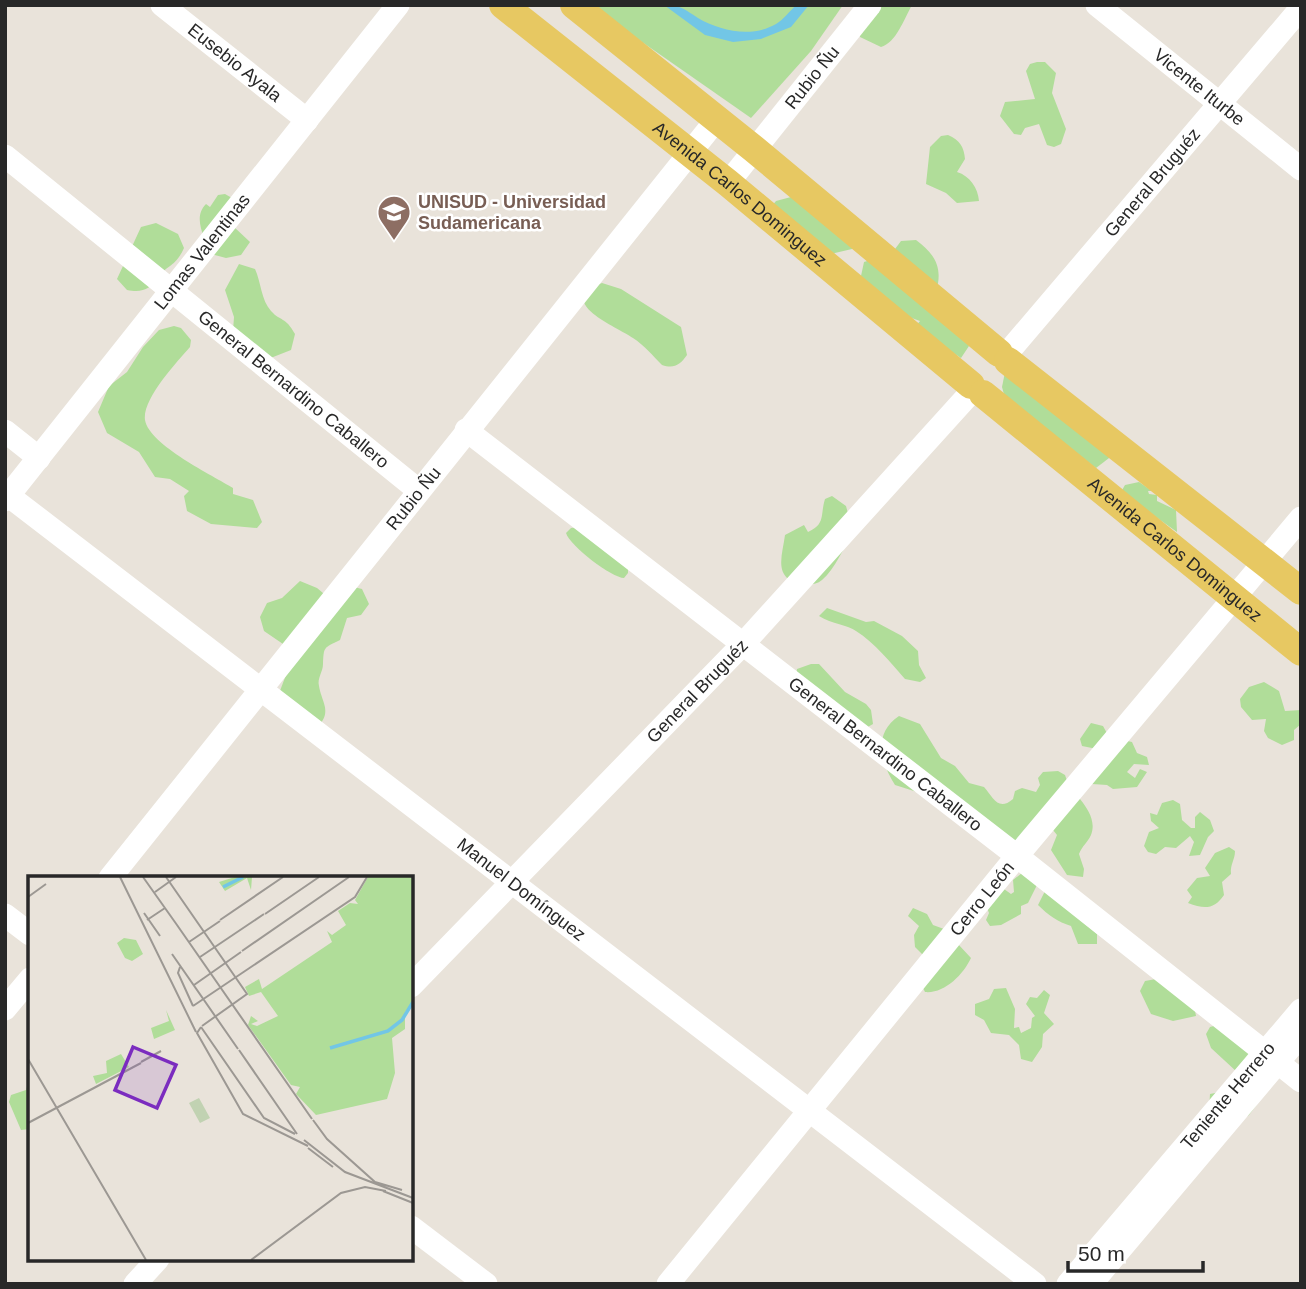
<svg xmlns="http://www.w3.org/2000/svg" width="1306" height="1289" viewBox="0 0 1306 1289" font-family="Arial,sans-serif">
	<rect width="100%" height="100%" fill="#e9e3da"/>
	<g fill="#b0dd99">
		<path d="M 589,5 L 843,5 L 811,51 L 751,118 Z"/>
		<path d="M 863,5 L 912,5 C 904,19 896,43 881,47 L 860,37 L 855,24 Z"/>
		<path d="M 1037,62 L 1045,62 L 1056,73 L 1052,93 L 1066,129 L 1061,144 L 1054,147 L 1047,145 L 1039,124 L 1025,128 L 1021,135 L 1014,134 L 1000,116 L 1005,102 L 1035,99 L 1026,71 L 1030,64 Z"/>
		<path d="M 948,135 C 960,140 964,147 965,159 L 957,172 C 970,176 978,188 979,201 L 957,203 L 946,193 L 926,184 L 930,147 L 941,136 Z"/>
		<path d="M 225,194 L 232,198 L 233,226 L 250,242 L 241,255 L 226,258 L 211,254 C 205,238 192,218 206,204 L 210,207 L 218,195 Z"/>
		<path d="M 791,197 L 856,242 L 852,249 L 822,256 L 771,207 L 776,201 Z"/>
		<path d="M 156,223 L 178,234 L 184,248 C 175,268 167,264 159,277 C 150,289 143,293 127,290 L 117,279 L 141,227 Z"/>
		<path d="M 916,240 C 936,255 943,268 936,292 L 969,346 L 961,358 L 915,327 L 920,321 L 906,316 L 861,276 L 864,262 L 892,253 L 901,241 Z"/>
		<path d="M 239,264 L 255,269 C 261,282 261,300 271,311 C 281,322 285,316 295,334 L 291,350 L 263,361 L 233,331 L 234,317 L 225,290 Z"/>
		<path d="M 602,283 L 621,289 L 681,327 L 687,355 C 680,365 674,369 662,365 C 653,356 644,345 633,338 C 618,327 552,302 602,283 Z"/>
		<path d="M 174,326 L 181,328 L 191,340 L 190,347 C 177,362 142,399 145,420 C 149,445 214,476 233,488 L 233,494 L 253,500 L 262,522 L 257,528 L 211,524 L 187,511 L 184,496 L 189,491 L 170,479 L 155,477 L 139,452 L 107,433 L 98,412 L 109,386 L 127,372 L 143,347 L 159,330 Z"/>
		<path d="M 1005,372 L 1113,455 L 1096,468 L 1005,398 L 1002,387 Z"/>
		<path d="M 1139,482 L 1152,491 L 1148,491 L 1149,494 L 1157,495 L 1157,501 L 1176,510 L 1177,532 L 1121,492 L 1125,485 Z"/>
		<path d="M 832,496 L 846,506 L 853,532 C 844,547 835,569 822,580 C 816,585 809,585 801,584 C 773,578 782,557 785,535 L 804,525 L 808,532 C 826,524 820,515 825,499 Z"/>
		<path d="M 579,527 L 628,564 L 628,573 L 624,578 C 612,578 570,546 566,533 L 571,528 Z"/>
		<path d="M 300,581 L 317,588 L 329,598 L 354,587 L 362,589 L 369,604 L 361,615 L 347,618 L 340,640 C 323,648 324,647 323,664 C 323,672 317,678 319,686 C 321,700 331,710 321,723 L 278,696 L 286,675 L 283,644 L 264,631 L 260,617 L 267,603 L 282,598 Z"/>
		<path d="M 827,608 L 866,622 L 874,621 L 902,636 L 918,651 L 919,665 L 926,678 L 920,682 L 905,679 C 890,662 875,643 856,631 C 848,625 832,624 819,616 Z"/>
		<path d="M 811,664 L 819,664 L 845,692 L 866,704 L 871,710 L 873,724 L 866,728 L 796,677 L 797,669 Z"/>
		<path d="M 1264,682 L 1279,691 L 1285,711 L 1301,710 L 1301,724 L 1294,730 L 1294,740 L 1282,745 L 1268,738 L 1264,731 L 1266,719 L 1252,720 L 1241,707 L 1240,699 L 1249,687 Z"/>
		<path d="M 899,716 L 920,724 L 941,758 L 955,766 L 969,783 L 984,787 C 993,797 998,812 1013,799 L 1015,791 L 1022,788 L 1036,792 L 1040,785 L 1038,778 L 1043,772 L 1058,771 L 1065,775 C 1070,794 1100,811 1091,835 C 1088,842 1082,846 1079,854 L 1084,869 L 1083,877 L 1067,875 L 1051,850 L 1057,835 L 1053,830 L 1021,844 L 917,792 L 895,785 C 881,763 872,734 899,716 Z"/>
		<path d="M 1091,723 L 1103,726 L 1109,737 L 1132,742 L 1137,753 L 1147,757 L 1149,765 L 1134,764 L 1127,772 L 1135,778 L 1140,769 L 1147,772 L 1137,787 L 1113,789 L 1107,785 L 1092,784 L 1097,749 L 1082,746 L 1080,739 Z"/>
		<path d="M 1173,800 L 1180,804 L 1182,820 L 1191,828 L 1195,828 L 1195,817 L 1200,812 L 1210,820 L 1214,831 L 1208,837 L 1200,855 L 1189,856 L 1194,842 L 1190,836 L 1176,848 L 1165,847 L 1156,854 L 1148,852 L 1144,846 L 1149,832 L 1159,828 L 1151,821 L 1150,813 L 1157,815 L 1162,803 Z"/>
		<path d="M 1229,847 L 1235,851 C 1235,860 1230,864 1231,874 L 1222,882 L 1224,895 C 1214,910 1204,909 1188,903 L 1192,897 L 1187,890 L 1197,878 L 1210,876 L 1205,868 L 1215,853 Z"/>
		<path d="M 1022,873 L 1037,885 L 1028,903 L 1021,906 L 1021,914 L 1001,925 L 990,926 L 986,920 L 989,913 L 986,905 L 1004,889 L 1011,894 L 1014,892 L 1013,880 Z"/>
		<path d="M 1045,891 L 1097,934 L 1097,944 L 1078,944 L 1071,926 C 1058,922 1048,915 1038,905 Z"/>
		<path d="M 913,908 L 927,914 L 933,925 L 944,929 L 971,958 C 963,975 944,994 925,992 L 923,988 L 923,955 L 915,947 L 914,935 L 919,926 L 908,916 Z"/>
		<path d="M 1156,979 L 1193,1000 L 1196,1016 L 1173,1021 L 1151,1014 L 1140,991 L 1145,981 Z"/>
		<path d="M 1006,988 L 1015,1009 L 1014,1028 L 1019,1027 L 1021,1033 L 1031,1028 L 1032,1018 L 1035,1016 L 1026,1004 L 1030,997 L 1037,998 L 1044,990 L 1050,995 L 1044,1013 L 1054,1024 L 1043,1034 L 1042,1047 L 1032,1062 L 1021,1059 L 1019,1045 L 1009,1035 L 991,1033 L 984,1020 L 975,1015 L 975,1004 L 989,999 L 994,989 Z"/>
		<path d="M 1225,1023 L 1247,1032 L 1258,1103 L 1249,1115 L 1236,1124 L 1209,1110 L 1210,1094 L 1225,1091 L 1237,1072 L 1211,1048 L 1206,1034 L 1210,1027 Z"/>
		<path d="M 30,1075 L 30,1129 L 21,1130 L 9,1102 L 11,1095 L 26,1090 Z"/>
	</g>
	<path fill="#72c6e6" d="M 664,5 C 681,5 684,9 698,18 C 720,31 752,38 776,24 C 783,20 790,11 796,5 L 809,5 L 791,27 L 761,39 L 733,42 L 705,35 Z"/>
	<g fill="none" stroke-linecap="round" stroke-linejoin="round">
		<g stroke="#fff" stroke-width="23">
			<path id="s1" d="M 162,5 L 307,120"/>
			<path id="s2" d="M 1097,5 L 1301,169"/>
			<path id="s3" d="M 5,156 L 418,490"/>
			<path id="s4" d="M 728,183 L 870,5"/>
			<path id="s5" d="M 1004,357 L 1301,8"/>
			<path id="s6" d="M 466,430 L 1017,856 L 1301,1081"/>
			<path d="M 5,431 L 39,458"/>
			<path id="s7" d="M 9,496 L 1035,1284"/>
			<path id="s8" d="M 5,500 L 398,5"/>
			<path id="s9" d="M 110,878 L 717,119"/>
			<path d="M 5,915 L 30,934"/>
			<path id="s10" d="M 411,986 L 744,643 L 974,389"/>
			<path d="M 5,1009 L 30,979"/>
			<path d="M 411,1227 L 486,1284"/>
			<path d="M 135,1284 L 158,1259"/>
			<path id="s11" d="M 668,1284 L 1017,856 L 1301,518"/>
			<path id="s12" d="M 1068,1284 L 1301,1010"/>
			<path d="M 1091,1284 L 1301,1035"/>
		</g>
		<g stroke="#e7c862" stroke-width="28">
			<path id="s13" d="M 503,5 L 728,183 L 971,385"/>
			<path d="M 574,5 L 754,149 L 999,353"/>
			<path d="M 1008,361 L 1301,591"/>
			<path id="s14" d="M 983,394 L 1301,652"/>
		</g>
	</g>
	<defs>
		<symbol id="university-pin" viewBox="-11 -11 22 30"><path d="M0 17L-7.5 6A9.5 9.5 0 1 1 7.5 6Z" fill="#8d6e63" stroke="#fff"/><path d="M0-5L7-2L0 1L-7-2ZM-4 1L0 2.5L4 1V4Q0 6-4 4Z" fill="#fff"/></symbol>
	</defs>
	<g fill-rule="evenodd">
		<use href="#university-pin" x="375" y="193" width="38" height="52"/>
	</g>
	<g text-anchor="middle" stroke-width="5" stroke-linejoin="round" paint-order="stroke">
		<g font-size="18" fill="#282828" stroke="#fff">
			<text dy="6" stroke="none"><textPath href="#s1" startOffset="93">Eusebio Ayala</textPath></text>
			<text dy="6" stroke="none"><textPath href="#s4" startOffset="135">Rubio Ñu</textPath></text>
			<text dy="6" stroke="none"><textPath href="#s2" startOffset="131">Vicente Iturbe</textPath></text>
			<text dy="6" stroke="none"><textPath href="#s5" startOffset="229">General Bruguéz</textPath></text>
			<text dy="6" stroke="none"><textPath href="#s13" startOffset="303">Avenida Carlos Dominguez</textPath></text>
			<text dy="6" stroke="none"><textPath href="#s8" startOffset="317">Lomas Valentinas</textPath></text>
			<text dy="6" stroke="none"><textPath href="#s3" startOffset="371">General Bernardino Caballero</textPath></text>
			<text dy="6" stroke="none"><textPath href="#s9" startOffset="486">Rubio Ñu</textPath></text>
			<text dy="6" stroke="none"><textPath href="#s14" startOffset="247">Avenida Carlos Dominguez</textPath></text>
			<text dy="6" stroke="none"><textPath href="#s10" startOffset="411">General Bruguéz</textPath></text>
			<text dy="6" stroke="none"><textPath href="#s6" startOffset="530">General Bernardino Caballero</textPath></text>
			<text dy="6" stroke="none"><textPath href="#s7" startOffset="646">Manuel Domínguez</textPath></text>
			<text dy="6" stroke="none"><textPath href="#s11" startOffset="497">Cerro León</textPath></text>
			<text dy="6" stroke="none"><textPath href="#s12" startOffset="247">Teniente Herrero</textPath></text>
		</g>
		<g font-size="18" font-weight="bold" fill="#785e54" stroke="#fff" text-anchor="start">
			<text x="418" y="208">UNISUD - Universidad<tspan x="418" dy="21">Sudamericana</tspan></text>
		</g>
	</g>
	<g transform="translate(28 876)">
		<rect width="385" height="385" fill="#e9e3da"/>
		<path d="M 207,1 L 224,1 L 223,14 L 219,2 L 197,15 L 191,6 ZM 340,1 L 385,1 L 385,127 L 377,136 L 377,153 L 364,162 L 367,197 L 359,223 L 288,239 L 268,218 L 272,211 L 263,209 L 220,149 L 223,140 L 230,145 L 223,148 L 229,150 L 250,140 L 233,116 L 221,120 L 217,111 L 231,103 L 234,113 L 304,66 L 299,55 L 304,59 L 318,49 L 310,35 L 322,27 L 330,28 L 327,24 ZM 96,62 L 108,64 L 115,78 L 104,85 L 97,82 L 89,67 ZM 138,134 L 147,154 L 126,163 L 123,152 L 141,145 ZM 93,178 L 101,191 L 68,208 L 65,200 L 79,197 L 78,185 Z" fill="#b0dd99"/>
		<path d="M 171,222 L 182,242 L 172,247 L 161,227 Z" fill="#c1d2b2"/>
		<path fill="none" stroke="#72c6e6" stroke-width="3.5" d="M 195,11 L 215,1M 302,172 L 360,155 L 374,144 L 385,126"/>
		<path fill="none" stroke="#9c9893" stroke-width="2" d="M 92,1 L 168,156M 115,1 L 149,49M 138,1 L 219,118 L 174,150M 127,16 L 148,1M 0,21 L 18,8M 116,37 L 132,60M 237,38 L 291,1M 119,44 L 137,32M 192,44 L 255,1M 149,49 L 284,243M 161,66 L 192,45M 214,75 L 321,1M 144,78 L 210,173M 172,81 L 236,38M 152,91 L 150,97 L 165,130M 166,109 L 213,76M 165,130 L 327,21 L 339,1M 173,151 L 169,157 L 215,238 L 280,270M 173,151 L 236,242 L 267,258M 211,174 L 269,258M 0,183 L 118,384M 113,186 L 133,175M 285,244 L 299,263 L 347,306 L 374,314M 0,247 L 113,187M 276,264 L 317,296 L 385,322M 280,272 L 305,291M 355,315 L 385,327M 223,384 L 313,317 L 337,311 L 358,315"/>
		<path fill="#7b2cbf" fill-opacity="0.15" stroke="#7b2cbf" stroke-width="3.5" d="M 105,171 L 148,189 L 129,232 L 87,214 Z"/>
		<rect width="385" height="385" fill="none" stroke="#282828" stroke-width="3.5"/>
	</g>
	<rect width="1306" height="1289" fill="none" stroke="#282828" stroke-width="14"/>
	<path d="M1068 1261v10h135v-10" fill="none" stroke="#282828" stroke-width="3.5"/>
	<text x="1078" y="1261" font-size="21" fill="#282828" stroke="#ffffff" stroke-width="5" paint-order="stroke">50 m</text>
</svg>
